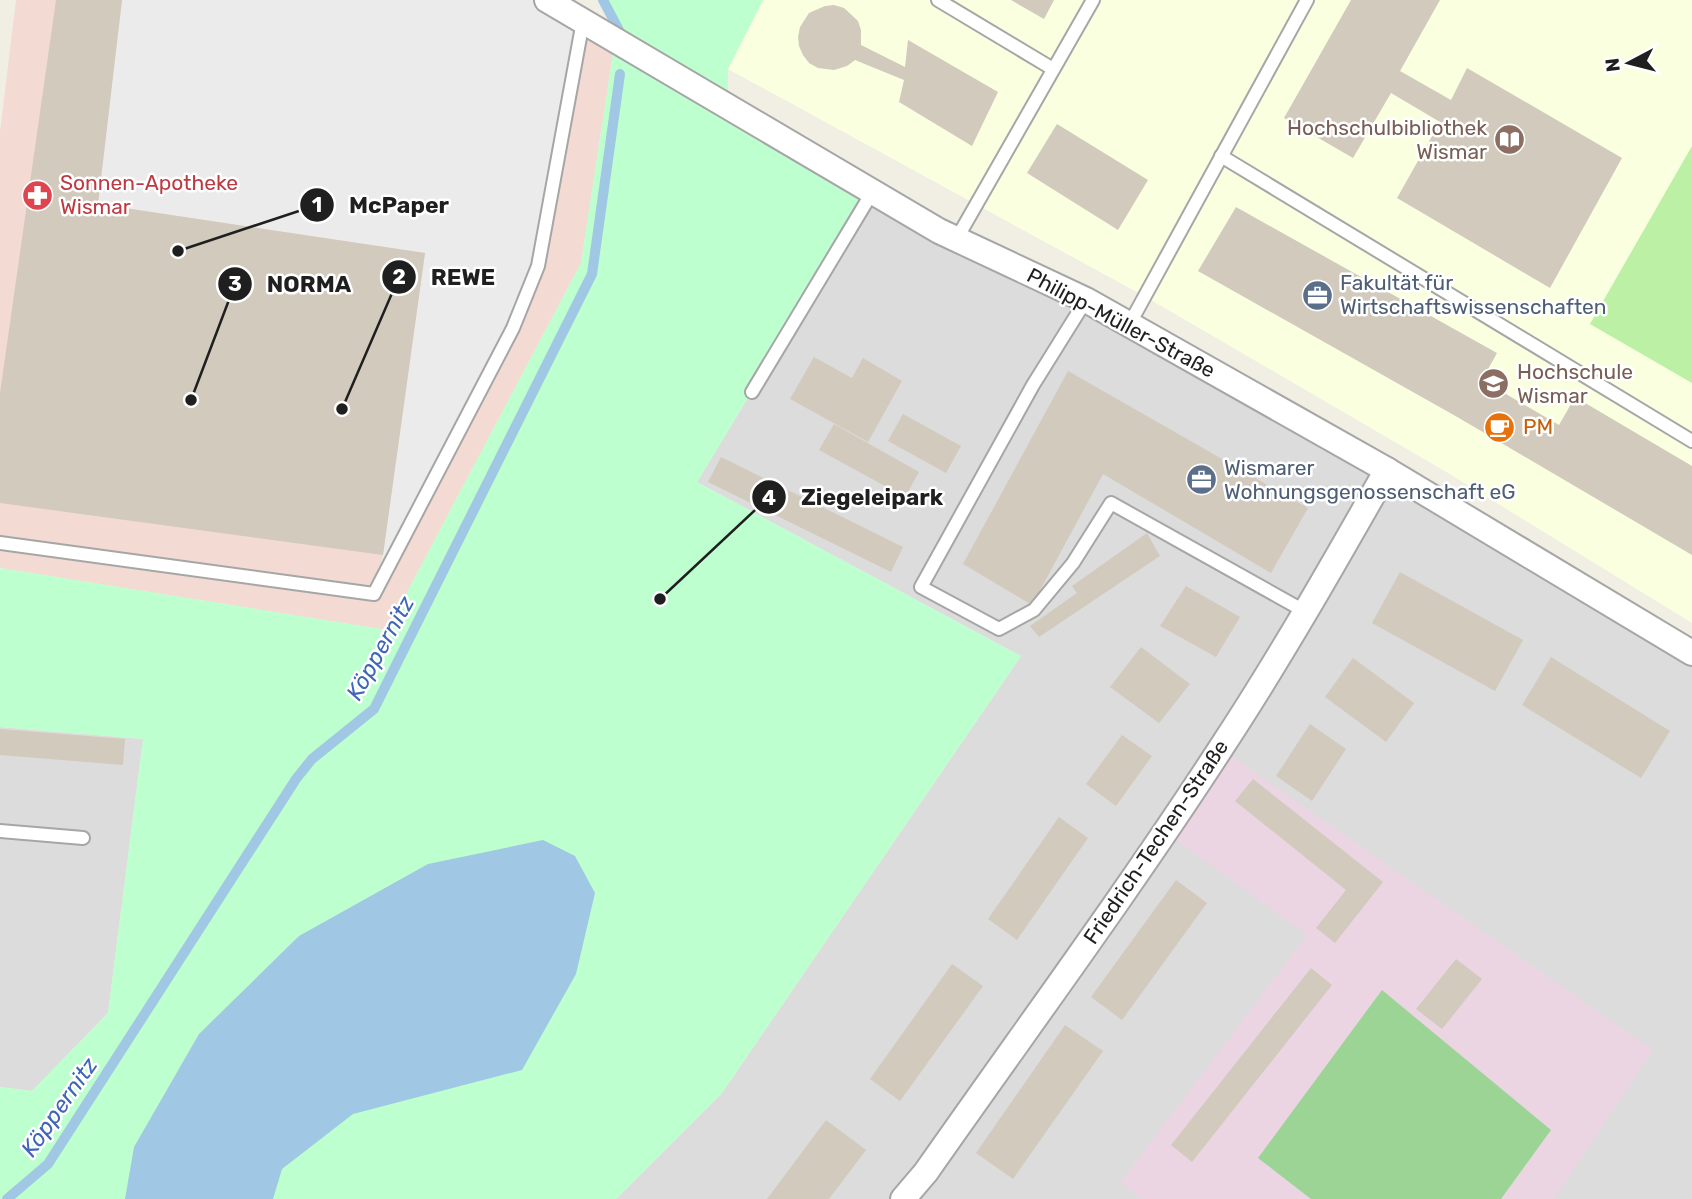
<svg xmlns="http://www.w3.org/2000/svg" width="1692" height="1199" viewBox="0 0 1692 1199" font-family="Rubik,sans-serif">
	<rect width="100%" height="100%" fill="#f1efe4"/>
	<g fill="#dddcdc">
		<path d="M 873,191 L 1692,653 L 1692,1199 L 616,1199 L 722,1093 L 1021,656 L 697,482 Z"/>
		<path d="M 0,727 L 143,739 L 108,1013 L 32,1091 L 0,1087 Z"/>
	</g>
	<path fill="#f3dad2" d="M 16,0 L 547,0 L 615,40 L 581,263 L 387,630 L 0,568 L 0,132 Z"/>
	<path fill="#ebd5e2" d="M 1221,749 L 1653,1050 L 1554,1199 L 1141,1199 L 1121,1182 L 1307,935 L 1165,832 Z"/>
	<path fill="#f9ffdf" d="M 763,0 L 1692,0 L 1692,623 L 1448,473 L 1144,296 L 728,69 Z"/>
	<path fill="#bbf0a5" d="M 1692,146 L 1692,383 L 1590,324 Z"/>
	<path fill="#9bd495" d="M 1382,990 L 1551,1130 L 1501,1199 L 1311,1199 L 1258,1158 Z"/>
	<path fill="#bdffcf" d="M 606,0 L 763,0 L 728,69 L 728,105 L 873,191 L 697,482 L 1021,656 L 722,1093 L 616,1199 L 0,1199 L 0,1087 L 32,1091 L 108,1013 L 143,739 L 0,727 L 0,568 L 387,630 L 581,263 L 615,40 Z"/>
	<path fill="#ebebeb" d="M 122,0 L 547,0 L 583,21 L 538,266 L 374,594 L 383,554 L 425,253 L 98,204 Z"/>
	<path fill="#a0c7e3" d="M 543,840 L 575,856 L 595,893 L 576,974 L 522,1070 L 353,1114 L 282,1169 L 273,1199 L 125,1199 L 134,1147 L 199,1034 L 299,936 L 428,864 Z"/>
	<g fill="none" stroke-linecap="round" stroke-linejoin="round">
		<g stroke="#a0c7e3" stroke-width="10">
			<path d="M 603,0 L 622,36"/>
			<path d="M 7,1199 L 48,1164 L 296,779 L 312,759 L 374,709 L 592,274 L 620,74"/>
		</g>
	</g>
	<g fill="#d1cabd">
		<path d="M 56,0 L 122,0 L 98,204 L 425,253 L 383,555 L 0,503 L 0,393 Z"/>
		<path d="M 1011,0 L 1054,0 L 1044,19 Z"/>
		<path d="M 1351,0 L 1440,0 L 1400,71 L 1451,100 L 1467,68 L 1622,158 L 1550,288 L 1397,198 L 1440,122 L 1391,93 L 1353,158 L 1284,118 Z"/>
		<path d="M 834,5 L 844,8 L 858,21 L 861,30 L 861,45 L 905,67 L 908,40 L 998,92 L 972,146 L 899,102 L 904,80 L 855,60 L 847,66 L 834,70 L 818,68 L 809,63 L 803,55 L 799,46 L 798,37 L 800,27 L 809,13 L 825,6 Z"/>
		<path d="M 1057,124 L 1148,180 L 1118,230 L 1027,173 Z"/>
		<path d="M 1236,207 L 1497,353 L 1482,380 L 1559,425 L 1575,397 L 1692,466 L 1692,555 L 1459,418 L 1198,271 Z"/>
		<path d="M 814,357 L 852,378 L 863,358 L 902,381 L 868,442 L 790,399 Z"/>
		<path d="M 1068,371 L 1308,508 L 1271,573 L 1103,474 L 1032,605 L 963,564 Z"/>
		<path d="M 903,414 L 961,446 L 946,473 L 888,441 Z"/>
		<path d="M 834,424 L 919,472 L 905,497 L 819,450 Z"/>
		<path d="M 721,457 L 903,547 L 891,572 L 708,482 Z"/>
		<path d="M 1147,533 L 1160,556 L 1039,637 L 1030,626 L 1077,593 L 1072,586 Z"/>
		<path d="M 1400,572 L 1523,640 L 1495,691 L 1372,623 Z"/>
		<path d="M 1186,586 L 1240,617 L 1216,657 L 1160,626 Z"/>
		<path d="M 1141,647 L 1190,684 L 1159,723 L 1110,687 Z"/>
		<path d="M 1551,657 L 1670,731 L 1641,778 L 1522,705 Z"/>
		<path d="M 1353,658 L 1414,703 L 1386,742 L 1325,697 Z"/>
		<path d="M 1310,724 L 1346,749 L 1312,801 L 1276,776 Z"/>
		<path d="M 0,729 L 125,739 L 123,765 L 0,755 Z"/>
		<path d="M 1122,735 L 1152,756 L 1116,806 L 1086,784 Z"/>
		<path d="M 1253,779 L 1383,882 L 1335,943 L 1316,928 L 1346,890 L 1235,801 Z"/>
		<path d="M 1059,817 L 1088,838 L 1017,940 L 988,919 Z"/>
		<path d="M 1176,880 L 1207,903 L 1122,1020 L 1091,997 Z"/>
		<path d="M 1456,959 L 1482,979 L 1442,1029 L 1416,1009 Z"/>
		<path d="M 952,964 L 983,986 L 900,1101 L 870,1079 Z"/>
		<path d="M 1311,968 L 1332,985 L 1192,1162 L 1171,1145 Z"/>
		<path d="M 1065,1025 L 1103,1051 L 1013,1179 L 976,1153 Z"/>
		<path d="M 826,1120 L 866,1150 L 829,1199 L 767,1199 Z"/>
	</g>
	<g fill="none" stroke-linecap="round" stroke-linejoin="round">
		<defs>
			<g id="service">
				<path d="M 938,0 L 1053,69"/>
				<path d="M 1221,156 L 1692,441"/>
				<path d="M 956,240 L 1093,0"/>
				<path d="M 1086,300 L 1033,385 L 921,587 L 999,629 L 1034,610 L 1073,563 L 1111,503 L 1306,612"/>
				<path d="M 1129,325 L 1307,0"/>
				<path d="M 752,392 L 873,191"/>
				<path d="M 0,543 L 374,594 L 513,328 L 538,266 L 583,21"/>
				<path d="M 0,831 L 83,838"/>
			</g>
			<g id="minor">
				<path d="M 547,0 L 939,231 L 1086,300 L 1387,470 L 1692,653"/>
				<path d="M 903,1199 L 926,1172 C 1024,1032 1126,894 1219,751 C 1279,660 1333,565 1387,470"/>
			</g>
		</defs>
		<use href="#service" stroke="#a6a6a6" stroke-width="16"/>
		<use href="#minor" stroke="#a6a6a6" stroke-width="28"/>
		<use href="#service" stroke="#fff" stroke-width="12"/>
		<use href="#minor" stroke="#fff" stroke-width="24"/>
	</g>
	<defs>
		<symbol id="library-disc" viewBox="-11 -11 22 22"><circle r="9.5" fill="#8d6e63" stroke="#fff"/><path d="M-6-4Q-3-5.5-.7-3.5V5Q-3 3-6 4ZM6-4Q3-5.5 .7-3.5V5Q3 3 6 4Z" fill="#fff"/></symbol>
		<symbol id="pharmacy-disc" viewBox="-11 -11 22 22"><circle r="9.5" fill="#e0444e" stroke="#fff"/><path d="M-2-6h4v4h4v4h-4v4h-4v-4h-4v-4h4Z" fill="#fff"/></symbol>
		<symbol id="office-disc" viewBox="-11 -11 22 22"><circle r="9.5" fill="#5c6f8a" stroke="#fff"/><path d="M-6-3h4V-5.5h4V-3h4V5H-6ZM-1-4.5V-3h2v-1.5ZM-6 0V1H6V0Z" fill="#fff"/></symbol>
		<symbol id="university-disc" viewBox="-11 -11 22 22"><circle r="9.5" fill="#8d6e63" stroke="#fff"/><path d="M0-5L7-2L0 1L-7-2ZM-4 1L0 2.5L4 1V4Q0 6-4 4Z" fill="#fff"/></symbol>
		<symbol id="cafe-disc" viewBox="-11 -11 22 22"><circle r="9.5" fill="#e8710a" stroke="#fff"/><path d="M-5.5-4.5H6V0H3Q3 3.5 0 3.5H-2.5Q-5.5 3.5-5.5 0ZM3-3.2v2h1.7v-2ZM-6 4.5H4V6H-6Z" fill="#fff"/></symbol>
	</defs>
	<g fill-rule="evenodd">
		<use href="#library-disc" x="1492" y="122" width="35" height="35"/>
		<use href="#pharmacy-disc" x="20" y="178" width="35" height="35"/>
		<use href="#office-disc" x="1300" y="278" width="35" height="35"/>
		<use href="#university-disc" x="1476" y="366" width="35" height="35"/>
		<use href="#cafe-disc" x="1482" y="410" width="35" height="35"/>
		<use href="#office-disc" x="1184" y="462" width="35" height="35"/>
	</g>
	<g text-anchor="middle" stroke-width="5" stroke-linejoin="round" paint-order="stroke">
		<g font-size="21" fill="#785e54" stroke="#fff" text-anchor="end">
			<text x="1487" y="135">Hochschulbibliothek<tspan x="1487" dy="24">Wismar</tspan></text>
			<text x="1517" y="379" text-anchor="start">Hochschule<tspan x="1517" dy="24">Wismar</tspan></text>
		</g>
		<g font-size="21" fill="#be3a42" stroke="#fff" text-anchor="start">
			<text x="60" y="190">Sonnen-Apotheke<tspan x="60" dy="24">Wismar</tspan></text>
		</g>
		<g font-size="21" fill="#4e5e75" stroke="#fff" text-anchor="start">
			<text x="1340" y="290">Fakultät für<tspan x="1340" dy="24">Wirtschaftswissenschaften</tspan></text>
			<text x="1224" y="475">Wismarer<tspan x="1224" dy="24">Wohnungsgenossenschaft eG</tspan></text>
		</g>
		<g font-size="21" fill="#1f1f1f" stroke="#fff">
			<text transform="translate(1121 323) rotate(28)" y="7">Philipp-Müller-Straße</text>
			<text transform="translate(1156 842) rotate(-56)" y="7">Friedrich-Techen-Straße</text>
		</g>
		<g font-size="21" fill="#c56008" stroke="#fff" text-anchor="start">
			<text x="1523" y="434">PM</text>
		</g>
		<g font-size="23" font-style="italic" fill="#4165b9" stroke="#fff">
			<text transform="translate(380 648) rotate(-61)" y="8">Köppernitz</text>
			<text transform="translate(59 1107) rotate(-55)" y="8">Köppernitz</text>
		</g>
	</g>
	<path fill="none" stroke="#1f1f1f" stroke-width="2.5" d="M178 251L317 205M342 409L399 277M191 400L235 284M660 599L769 497"/>
	<g fill="#1f1f1f" stroke="#fff" stroke-width="2.5">
		<circle cx="178" cy="251" r="7"/>
		<circle cx="342" cy="409" r="7"/>
		<circle cx="191" cy="400" r="7"/>
		<circle cx="660" cy="599" r="7"/>
		<circle cx="317" cy="205" r="18"/>
		<circle cx="399" cy="277" r="18"/>
		<circle cx="235" cy="284" r="18"/>
		<circle cx="769" cy="497" r="18"/>
	</g>
	<g font-size="21" text-anchor="middle" font-weight="bold" fill="#fff">
		<text x="317" y="212">1</text>
		<text x="399" y="284">2</text>
		<text x="235" y="291">3</text>
		<text x="769" y="505">4</text>
	</g>
	<g font-size="23" text-anchor="middle" font-weight="bold" fill="#1f1f1f" stroke="#fff" stroke-width="5" stroke-linejoin="round" paint-order="stroke">
		<text x="399" y="213">McPaper</text>
		<text x="463" y="285">REWE</text>
		<text x="309" y="292">NORMA</text>
		<text x="872" y="505">Ziegeleipark</text>
	</g>
	<g transform="translate(1629 63) rotate(263)" stroke="#ffffff" stroke-width="5" paint-order="stroke">
	<path d="M0-5L12 26L0 18L-12 26Z" fill="#1f1f1f"/>
	<text y="-10" font-size="19" font-weight="bold" text-anchor="middle" fill="#1f1f1f">N</text>
	</g>
</svg>
